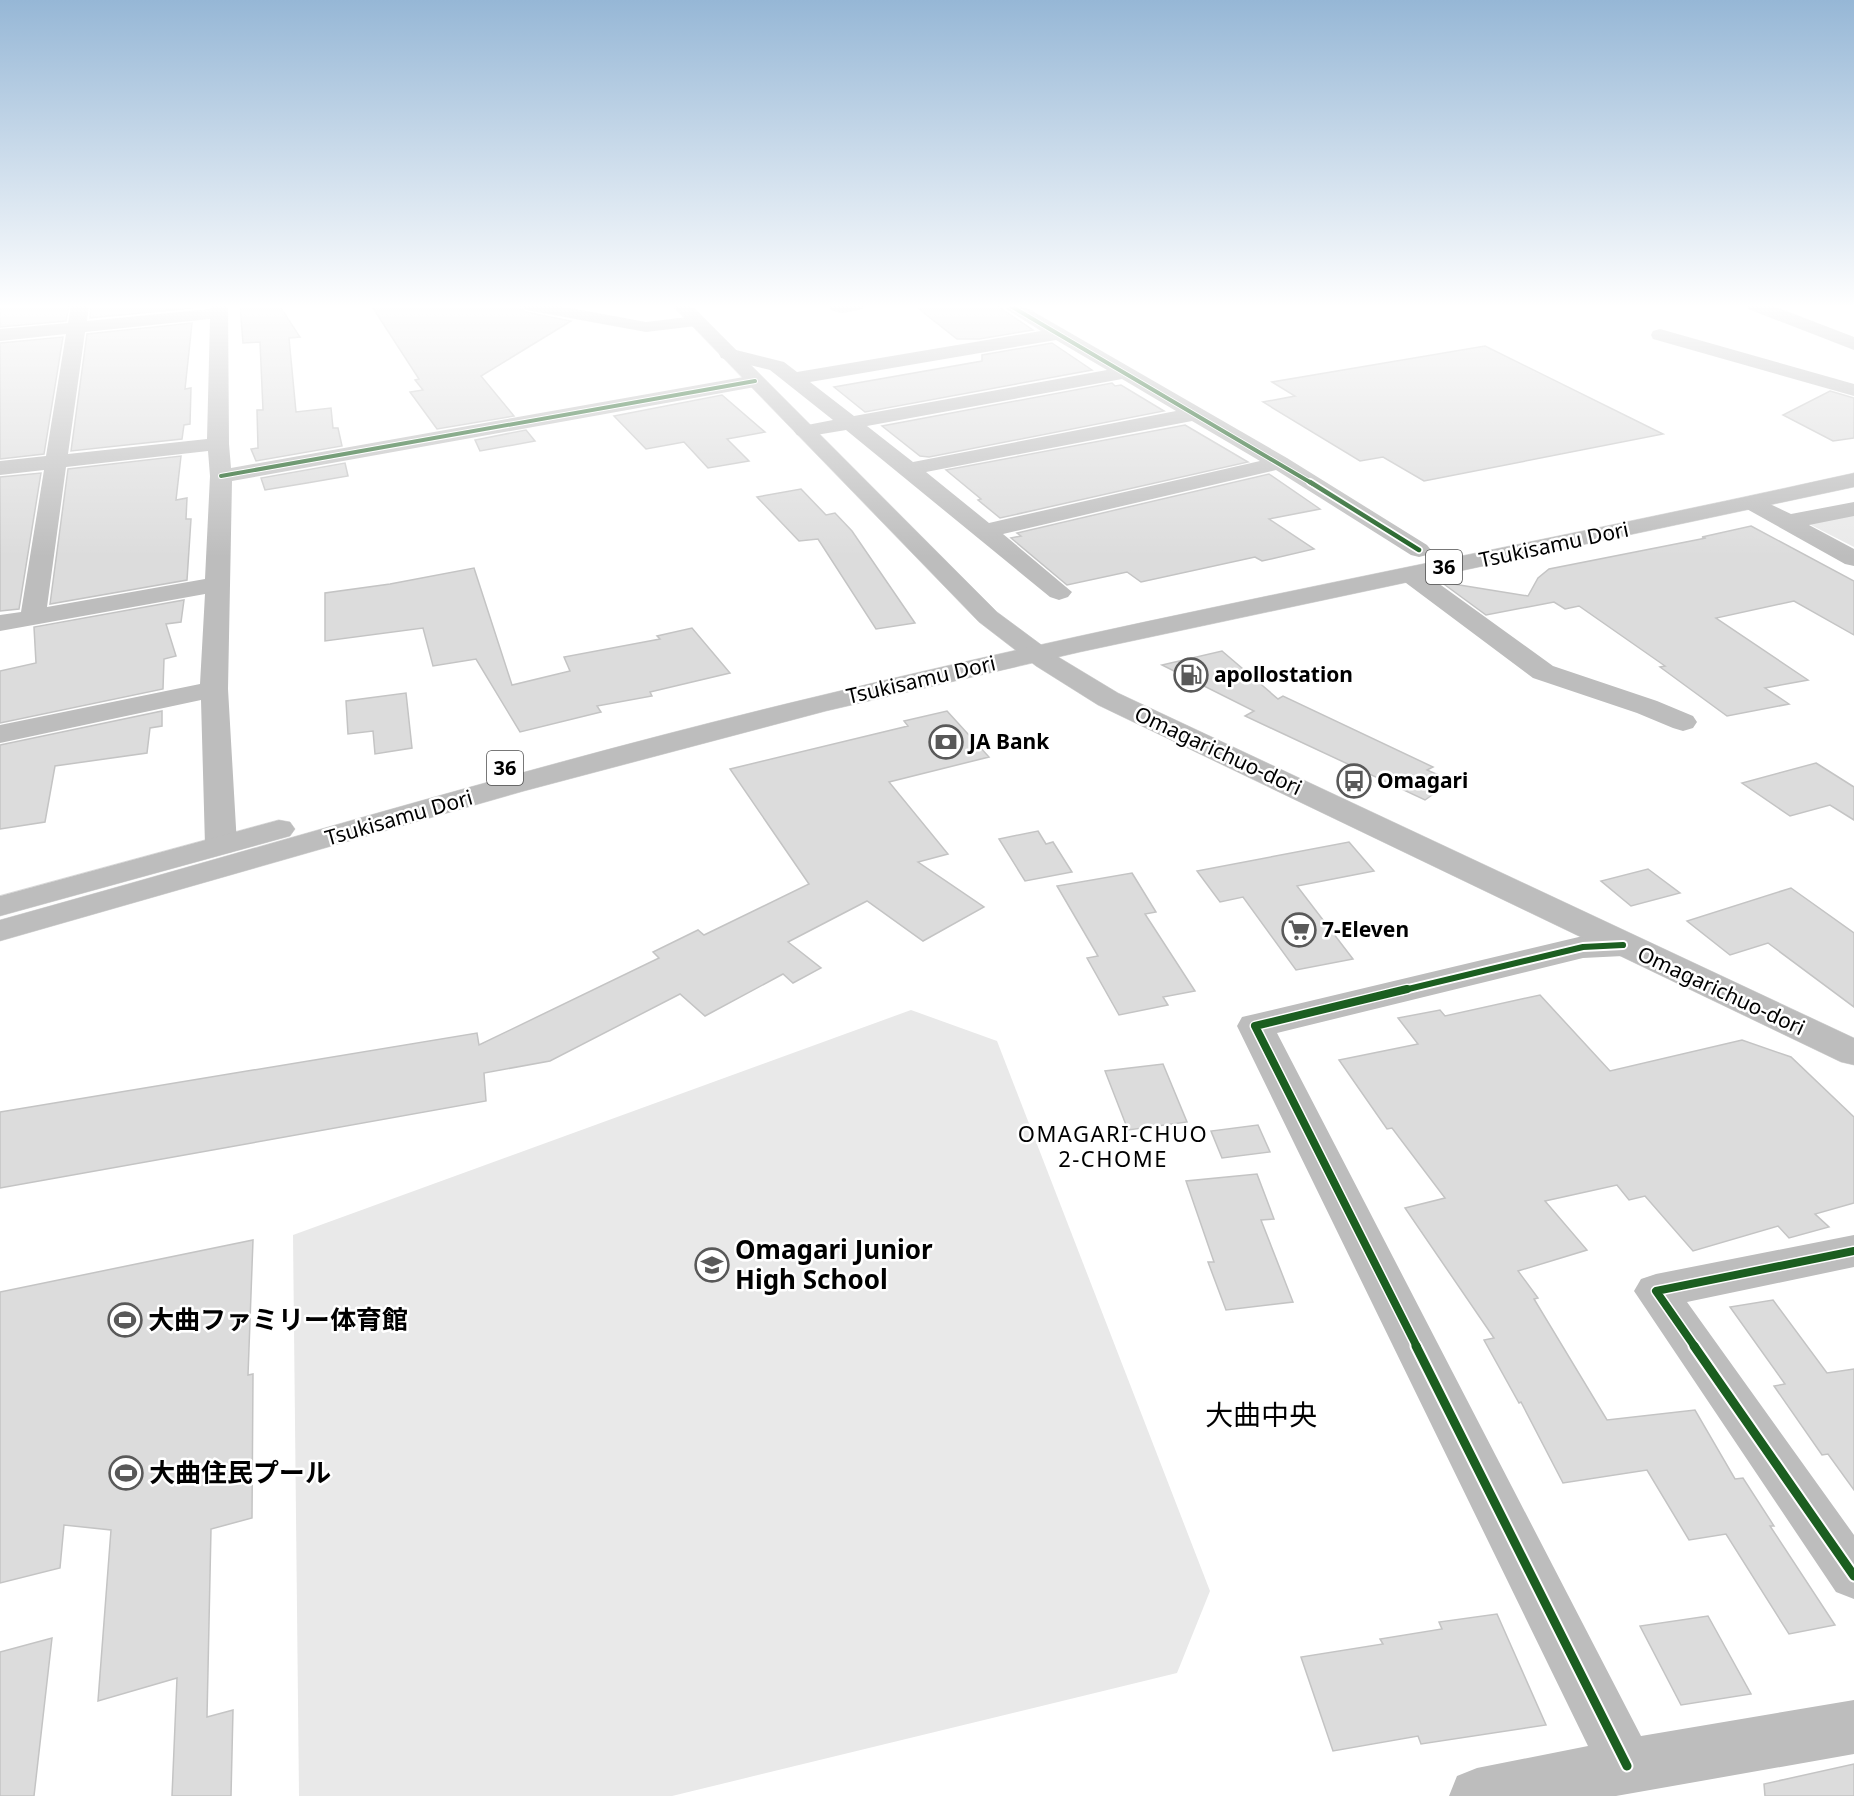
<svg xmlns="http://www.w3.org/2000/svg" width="1854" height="1796" viewBox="0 0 1854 1796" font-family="'Noto Sans','Noto Sans JP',sans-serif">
	<rect width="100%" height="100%" fill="#fff"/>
	<g fill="#e9e9e9">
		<path d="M 1854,513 L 1854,547 L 1809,524 Z"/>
		<path d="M 911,1010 L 997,1041 L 1210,1591 L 1177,1673 L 672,1796 L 299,1796 L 293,1235 Z"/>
	</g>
	<g fill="#dcdcdc" stroke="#c4c4c4" stroke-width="1.5">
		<path d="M 0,305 L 69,305 L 66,321 L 0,327 Z"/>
		<path d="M 91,305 L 192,305 L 192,308 L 90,318 Z"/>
		<path d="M 240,305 L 279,305 L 300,337 L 289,338 L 296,412 L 331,408 L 333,428 L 338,428 L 342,446 L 256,461 L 251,449 L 258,448 L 257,410 L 263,410 L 260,342 L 243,343 Z"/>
		<path d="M 371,305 L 515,305 L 526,312 L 571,321 L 481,376 L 514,416 L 437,429 L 410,392 L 423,390 L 415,380 L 419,379 Z"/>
		<path d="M 914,305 L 996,305 L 1033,330 L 979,339 L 957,339 Z"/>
		<path d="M 192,323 L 185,389 L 191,388 L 190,424 L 184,425 L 182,439 L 71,451 L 87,334 Z"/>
		<path d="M 63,337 L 44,454 L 0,459 L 0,343 Z"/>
		<path d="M 1052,343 L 1092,370 L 865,412 L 834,387 L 982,361 L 982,355 Z"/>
		<path d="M 1485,346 L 1663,434 L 1424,481 L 1383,457 L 1360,461 L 1263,402 L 1295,396 L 1272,382 Z"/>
		<path d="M 1112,383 L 1115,386 L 1121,385 L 1164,411 L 929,457 L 920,456 L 882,426 Z"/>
		<path d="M 1830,391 L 1854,398 L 1854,438 L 1833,441 L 1783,415 Z"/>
		<path d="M 722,395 L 765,432 L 727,439 L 749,461 L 708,468 L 684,442 L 646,449 L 614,416 Z"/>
		<path d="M 1185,425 L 1248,462 L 1000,518 L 978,500 L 981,499 L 946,470 Z"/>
		<path d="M 526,430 L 535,441 L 480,451 L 475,440 Z"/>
		<path d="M 181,456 L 176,500 L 187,498 L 186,519 L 191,519 L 187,580 L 50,604 L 68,469 Z"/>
		<path d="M 345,463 L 348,476 L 307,483 L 265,490 L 261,478 Z"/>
		<path d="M 41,473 L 19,609 L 0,611 L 0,477 Z"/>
		<path d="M 1269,474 L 1320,509 L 1269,519 L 1314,549 L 1262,561 L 1255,557 L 1141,582 L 1127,572 L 1067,585 L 1011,538 L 1021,536 L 1017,533 Z"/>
		<path d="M 801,489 L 826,515 L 835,513 L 852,531 L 915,623 L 876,629 L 818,539 L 799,541 L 757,497 Z"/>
		<path d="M 1751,526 L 1854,581 L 1854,635 L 1794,601 L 1716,618 L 1808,680 L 1765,688 L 1789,704 L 1727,716 L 1660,667 L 1665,666 L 1579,606 L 1565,609 L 1554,602 L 1486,615 L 1441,582 L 1528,596 L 1538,578 L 1549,569 L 1706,538 L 1702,537 Z"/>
		<path d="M 474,568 L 512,685 L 570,671 L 564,657 L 660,639 L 657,636 L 692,628 L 730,673 L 650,692 L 652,696 L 597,706 L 601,712 L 520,732 L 476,659 L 433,666 L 423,628 L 325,641 L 325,593 L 390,584 Z"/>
		<path d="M 184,600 L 181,622 L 166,624 L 176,656 L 164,659 L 163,689 L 0,723 L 0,671 L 36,663 L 34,627 Z"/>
		<path d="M 1222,651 L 1278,699 L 1283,696 L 1433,767 L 1427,770 L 1452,781 L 1425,800 L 1245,716 L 1254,711 L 1162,665 Z"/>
		<path d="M 406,693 L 412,748 L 375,754 L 373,731 L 348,734 L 346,701 Z"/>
		<path d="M 162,711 L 162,726 L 150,728 L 147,753 L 55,766 L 45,822 L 0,829 L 0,745 Z"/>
		<path d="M 947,711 L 989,757 L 889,782 L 948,854 L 918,862 L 984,907 L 923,941 L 867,901 L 788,942 L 821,968 L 793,983 L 783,974 L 705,1016 L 680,994 L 550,1061 L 484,1073 L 486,1101 L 0,1188 L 0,1112 L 477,1033 L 479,1045 L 659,958 L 653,952 L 698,930 L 704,935 L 809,884 L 730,769 L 908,726 L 904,721 Z"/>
		<path d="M 1816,763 L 1854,787 L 1854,820 L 1830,805 L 1790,816 L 1742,783 Z"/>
		<path d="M 1038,831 L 1046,844 L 1053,842 L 1072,872 L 1025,881 L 999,839 Z"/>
		<path d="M 1349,842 L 1374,871 L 1297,886 L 1353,959 L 1296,970 L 1243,897 L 1220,902 L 1197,871 Z"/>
		<path d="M 1648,869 L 1680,893 L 1631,906 L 1601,881 Z"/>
		<path d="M 1132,873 L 1156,912 L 1145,914 L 1195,991 L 1163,997 L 1168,1005 L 1119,1015 L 1087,958 L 1098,956 L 1057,886 Z"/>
		<path d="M 1791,888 L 1854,933 L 1854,1007 L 1768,943 L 1730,955 L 1687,921 Z"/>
		<path d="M 1540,995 L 1610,1071 L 1742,1040 L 1791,1057 L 1854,1117 L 1854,1203 L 1815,1214 L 1829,1227 L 1789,1238 L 1778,1226 L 1693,1251 L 1645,1196 L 1629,1200 L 1617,1185 L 1545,1201 L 1587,1250 L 1518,1271 L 1538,1298 L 1534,1299 L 1607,1420 L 1695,1410 L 1735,1479 L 1743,1478 L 1774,1526 L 1770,1526 L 1835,1625 L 1789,1634 L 1726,1534 L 1689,1540 L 1647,1470 L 1563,1483 L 1521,1402 L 1519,1403 L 1484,1340 L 1494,1338 L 1405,1208 L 1445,1198 L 1392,1128 L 1387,1129 L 1339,1060 L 1418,1044 L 1398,1018 L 1440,1010 L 1445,1016 Z"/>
		<path d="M 1163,1064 L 1187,1122 L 1128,1130 L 1105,1071 Z"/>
		<path d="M 1258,1125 L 1270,1152 L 1222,1158 L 1211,1131 Z"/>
		<path d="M 1257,1174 L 1274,1219 L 1261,1220 L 1293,1302 L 1226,1310 L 1208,1262 L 1214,1262 L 1186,1181 Z"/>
		<path d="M 253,1240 L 248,1375 L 253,1374 L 252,1518 L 211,1529 L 207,1717 L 233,1710 L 231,1796 L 172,1796 L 177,1678 L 98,1701 L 111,1530 L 64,1525 L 60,1568 L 0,1583 L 0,1292 Z"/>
		<path d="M 1773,1300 L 1827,1373 L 1854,1369 L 1854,1490 L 1828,1454 L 1822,1455 L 1774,1386 L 1785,1384 L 1730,1307 Z"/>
		<path d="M 1497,1614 L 1546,1725 L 1421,1744 L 1418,1736 L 1333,1751 L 1301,1657 L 1383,1644 L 1380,1639 L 1442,1629 L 1439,1622 Z"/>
		<path d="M 1708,1616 L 1751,1694 L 1681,1705 L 1640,1626 Z"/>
		<path d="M 52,1638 L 34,1796 L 0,1796 L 0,1652 Z"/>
		<path d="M 1854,1764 L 1854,1796 L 1765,1796 L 1764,1784 Z"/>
	</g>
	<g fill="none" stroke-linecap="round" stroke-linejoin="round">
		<defs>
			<path id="major" d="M 672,305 L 691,305 L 997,612 L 1055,655 L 1118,693 L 1854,1038 L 1854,1065 L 1841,1062 L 1098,705 L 1036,666 L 979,622 Z"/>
			<g id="highway">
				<path d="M 1854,473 L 1854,487 L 1080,652 L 826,711 L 524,791 L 0,941 L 0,920 C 274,844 546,761 823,695 C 1165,612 1511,549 1854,473 Z"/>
				<path d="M 279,820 L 290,822 L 295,829 L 290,836 L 0,916 L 0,896 Z"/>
			</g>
		</defs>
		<use href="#major" stroke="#dbdbdb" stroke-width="1"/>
		<use href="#highway" stroke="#dbdbdb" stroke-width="1"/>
		<g fill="#bdbdbd" fill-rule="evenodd">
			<path d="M 71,305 L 89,305 L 87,321 L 210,309 L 210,305 L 228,305 L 229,444 L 231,468 L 755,375 L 762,377 L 765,381 L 762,385 L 755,387 L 232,481 L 228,689 L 237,845 L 232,852 L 221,854 L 210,852 L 205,845 L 201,700 L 0,743 L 0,725 L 200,684 L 205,594 L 0,631 L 0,615 L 21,612 L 44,470 L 0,475 L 0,461 L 46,456 L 66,334 L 0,341 L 0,329 L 68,323 ZM 210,319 L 207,439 L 68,454 L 85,332 ZM 208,451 L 210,476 L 205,579 L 47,607 L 66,467 Z"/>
			<path d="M 517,305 L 554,305 L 646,322 L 696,316 L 702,317 L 705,321 L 702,325 L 696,326 L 646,332 L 526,310 Z"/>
			<path d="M 826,305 L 865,305 L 862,309 C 849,312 836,317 826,305 Z"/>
			<path d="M 1000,305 L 1022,305 L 1287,458 L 1427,545 L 1431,550 L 1427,555 L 1419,557 L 1411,555 L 1276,470 L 1003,534 L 1072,592 L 1068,597 L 1059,600 L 1050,597 L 846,430 L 804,437 L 797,435 L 794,431 L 797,427 L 833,420 L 770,370 L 721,358 L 719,354 L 721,350 L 728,348 L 784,362 L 797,372 L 1041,331 ZM 1056,340 L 1107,370 L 854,416 L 810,382 ZM 1122,379 L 1176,411 L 913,462 L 867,426 ZM 1192,421 L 1260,461 L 989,523 L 926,472 Z"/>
			<path d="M 1745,305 L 1771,305 L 1854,337 L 1854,350 L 1748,309 Z"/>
			<path d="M 1660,329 L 1854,384 L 1854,396 L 1653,339 L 1651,335 L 1653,331 Z"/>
			<path d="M 1753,496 L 1791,514 L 1854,502 L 1854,516 L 1809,525 L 1854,549 L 1854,566 L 1845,564 L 1745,508 L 1742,503 L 1745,498 Z"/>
			<path d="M 1411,568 L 1420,570 L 1553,666 L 1657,701 L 1693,716 L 1697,722 L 1693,728 L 1683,731 L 1673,728 L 1637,713 L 1533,678 L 1402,580 L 1399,575 L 1402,570 Z"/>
			<path d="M 1623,934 L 1635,937 L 1640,945 L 1635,953 L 1623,956 L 1583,958 L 1277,1033 L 1641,1736 L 1854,1700 L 1854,1754 L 1616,1796 L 1449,1796 L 1457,1776 L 1477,1768 L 1588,1746 L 1237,1026 L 1242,1017 L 1255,1014 L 1583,936 Z"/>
			<path d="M 1854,1235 L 1854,1267 L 1687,1302 L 1854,1535 L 1854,1599 L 1836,1592 L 1634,1291 L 1641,1279 L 1656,1274 Z"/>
		</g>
		<use href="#major" fill="#bdbdbd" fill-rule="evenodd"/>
		<use href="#highway" fill="#bdbdbd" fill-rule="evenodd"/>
		<defs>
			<g id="cycleway-far4">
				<path d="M 1009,305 L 1313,484"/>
				<path d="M 221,476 L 755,381"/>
			</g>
			<path id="cycleway-far3" d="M 1310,482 L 1419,550"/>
			<path id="cycleway-far2" d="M 1400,991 L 1583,947 L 1623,945"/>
			<g id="cycleway-far1">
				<path d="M 1407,989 L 1255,1026 L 1417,1347"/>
				<path d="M 1695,1347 L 1656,1291 L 1854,1251"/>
			</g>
			<g id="cycleway">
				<path d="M 1416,1346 L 1627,1766"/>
				<path d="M 1694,1346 L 1854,1576"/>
			</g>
		</defs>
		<use href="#cycleway-far4" stroke="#fff" stroke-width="6"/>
		<use href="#cycleway-far3" stroke="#fff" stroke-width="8"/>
		<use href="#cycleway-far2" stroke="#fff" stroke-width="10"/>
		<use href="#cycleway-far1" stroke="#fff" stroke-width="11"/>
		<use href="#cycleway" stroke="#fff" stroke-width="13"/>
		<use href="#cycleway-far4" stroke="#1b5e20" stroke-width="4"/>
		<use href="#cycleway-far3" stroke="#1b5e20" stroke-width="4.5"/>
		<use href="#cycleway-far2" stroke="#1b5e20" stroke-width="6"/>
		<use href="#cycleway-far1" stroke="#1b5e20" stroke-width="8"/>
		<use href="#cycleway" stroke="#1b5e20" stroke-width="9"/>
	</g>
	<linearGradient id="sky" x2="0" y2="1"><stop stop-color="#96b7d6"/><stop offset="0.55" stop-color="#fff"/><stop offset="1" stop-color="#fff" stop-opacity="0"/></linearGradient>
	<rect width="1854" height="557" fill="url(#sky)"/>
	<defs>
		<symbol id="fuel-ring" viewBox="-11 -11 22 22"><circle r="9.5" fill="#fff" stroke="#595959" stroke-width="1.5"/><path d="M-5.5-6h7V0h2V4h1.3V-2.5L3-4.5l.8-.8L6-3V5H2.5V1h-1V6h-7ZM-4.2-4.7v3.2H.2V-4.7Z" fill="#595959"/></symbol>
		<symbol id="bank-ring" viewBox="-11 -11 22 22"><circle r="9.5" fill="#fff" stroke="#595959" stroke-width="1.5"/><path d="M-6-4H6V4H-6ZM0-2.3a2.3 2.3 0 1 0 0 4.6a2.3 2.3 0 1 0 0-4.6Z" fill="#595959"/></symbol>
		<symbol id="bus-ring" viewBox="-11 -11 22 22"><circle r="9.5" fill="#fff" stroke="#595959" stroke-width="1.5"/><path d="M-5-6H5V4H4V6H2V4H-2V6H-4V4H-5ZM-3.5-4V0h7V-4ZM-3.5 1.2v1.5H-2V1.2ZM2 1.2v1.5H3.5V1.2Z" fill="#595959"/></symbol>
		<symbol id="supermarket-ring" viewBox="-11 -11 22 22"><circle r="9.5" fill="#fff" stroke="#595959" stroke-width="1.5"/><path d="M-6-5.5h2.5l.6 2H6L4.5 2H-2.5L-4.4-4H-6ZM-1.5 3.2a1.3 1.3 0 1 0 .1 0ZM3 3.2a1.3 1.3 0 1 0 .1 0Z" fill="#595959"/></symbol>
		<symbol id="school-ring" viewBox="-11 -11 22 22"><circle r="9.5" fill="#fff" stroke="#595959" stroke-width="1.5"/><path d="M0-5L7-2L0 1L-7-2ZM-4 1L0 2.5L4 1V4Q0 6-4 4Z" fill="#595959"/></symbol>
		<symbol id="stadium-ring" viewBox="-11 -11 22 22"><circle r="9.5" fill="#fff" stroke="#595959" stroke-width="1.5"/><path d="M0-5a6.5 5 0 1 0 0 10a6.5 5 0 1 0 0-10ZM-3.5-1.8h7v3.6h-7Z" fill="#595959"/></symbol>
	</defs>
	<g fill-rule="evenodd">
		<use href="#fuel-ring" x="1172" y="656" width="38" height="38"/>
		<use href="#bank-ring" x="927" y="723" width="38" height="38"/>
		<use href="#bus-ring" x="1335" y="762" width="38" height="38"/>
		<use href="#supermarket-ring" x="1280" y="911" width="38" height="38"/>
		<use href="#school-ring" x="693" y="1246" width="38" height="38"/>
		<use href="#stadium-ring" x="106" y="1301" width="38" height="38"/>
		<use href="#stadium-ring" x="107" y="1454" width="38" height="38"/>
	</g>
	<g text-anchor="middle" stroke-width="5" stroke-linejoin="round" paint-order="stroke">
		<g fill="#fff" stroke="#4c4c4c" stroke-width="1.5">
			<rect x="1426" y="550" width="36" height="34" rx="4.5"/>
			<rect x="487" y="751" width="36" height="34" rx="4.5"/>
		</g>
		<g font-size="20" font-weight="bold" fill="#000">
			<text x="1444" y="574">36</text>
			<text x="505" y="775">36</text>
		</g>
		<g font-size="21" fill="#000" stroke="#fff">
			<text transform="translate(1554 545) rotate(-12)" y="7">Tsukisamu Dori</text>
			<text transform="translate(921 680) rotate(-13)" y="7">Tsukisamu Dori</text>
			<text transform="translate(1218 751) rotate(25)" y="7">Omagarichuo-dori</text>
			<text transform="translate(399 818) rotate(-16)" y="7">Tsukisamu Dori</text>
			<text transform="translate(1721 991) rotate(25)" y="7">Omagarichuo-dori</text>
		</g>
		<g font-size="21" font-weight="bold" fill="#000" stroke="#fff" text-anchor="start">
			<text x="1214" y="682">apollostation</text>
			<text x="969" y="749">JA Bank</text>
			<text x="1377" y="788">Omagari</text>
			<text x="1322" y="937">7-Eleven</text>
		</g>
		<g font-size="22" letter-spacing="1.5" fill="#000" stroke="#fff">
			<text x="1113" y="1142">OMAGARI-CHUO<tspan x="1113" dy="25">2-CHOME</tspan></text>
		</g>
		<g font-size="26" font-weight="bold" fill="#000" stroke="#fff" text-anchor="start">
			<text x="735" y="1259">Omagari Junior<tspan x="735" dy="30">High School</tspan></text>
			<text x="148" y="1329">大曲ファミリー体育館</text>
			<text x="149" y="1482">大曲住民プール</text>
		</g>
		<g font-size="28" fill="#000" stroke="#fff">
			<text x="1261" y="1425">大曲中央</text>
		</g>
	</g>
</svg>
